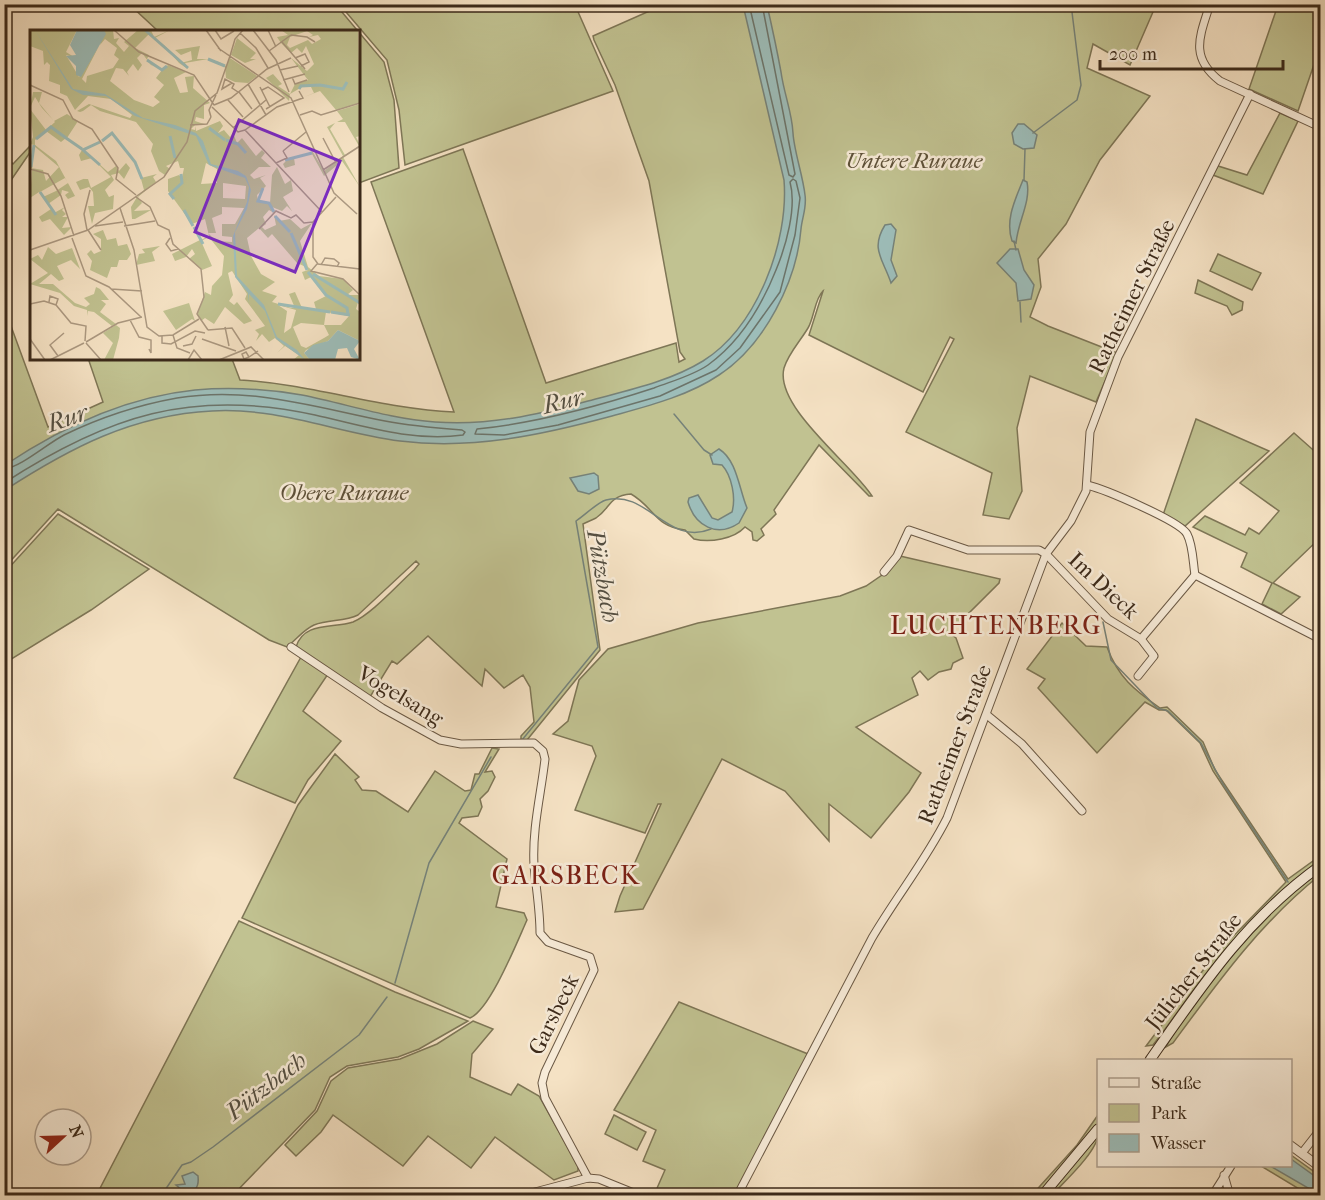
<svg xmlns="http://www.w3.org/2000/svg" width="1325" height="1200" viewBox="0 0 1325 1200" font-family="'IM FELL French Canon',serif">
	<rect width="100%" height="100%" fill="#f5e2c4"/>
	<filter id="stains"><feTurbulence type="fractalNoise" baseFrequency=".00333" numOctaves="4"/><feColorMatrix values="0 0 0 0 .2 0 0 0 0 .09 0 0 0 0 .02 0 0 0 .5 -.17"/></filter>
	<radialGradient id="worn" r=".72"><stop offset=".6" stop-color="#630" stop-opacity="0"/><stop offset="1" stop-color="#630" stop-opacity=".3"/></radialGradient>
	<g fill="#c1c291" stroke="#7e7656" stroke-width="1.5">
		<path d="M 130,5 L 336,5 L 384,62 L 394,100 L 399,168 L 359,183 L 358,32 L 158,31 Z"/>
		<path d="M 340,5 L 575,5 L 613,91 L 405,165 L 399,110 L 387,60 Z"/>
		<path d="M 663,5 L 1156,5 L 1130,65 L 1093,44 L 1087,68 L 1150,96 L 1100,160 L 1066,224 L 1038,259 L 1041,287 L 1030,317 L 1048,326 L 1117,353 L 1096,402 L 1030,376 L 1017,428 L 1022,491 L 1009,519 L 983,515 L 992,473 L 906,432 L 954,339 L 950,337 L 923,392 L 809,335 L 823,291 C 815,298 814,318 808,328 C 801,340 788,354 784,368 C 774,407 853,465 872,496 L 869,496 L 819,445 L 774,510 L 776,514 L 761,529 L 764,535 L 757,541 L 753,540 L 752,532 L 745,527 C 734,539 710,543 694,539 L 685,530 C 655,527 654,507 631,494 C 608,496 611,508 596,518 C 592,520 587,522 583,524 L 600,650 L 527,740 L 521,741 L 521,736 L 534,722 L 530,687 L 523,675 L 504,688 L 485,669 L 482,686 L 428,636 L 397,664 L 392,661 L 370,697 L 296,647 C 304,621 333,629 353,622 C 372,614 398,584 414,570 L 419,564 L 416,561 L 358,615 C 344,622 329,619 314,625 C 303,630 297,639 287,647 L 269,640 L 58,509 L 5,567 L 4,307 L 48,427 L 103,402 L 88,358 L 232,359 L 240,380 C 312,384 381,409 454,412 L 371,182 L 463,149 L 546,383 L 676,343 L 679,362 L 685,359 L 680,352 L 649,181 L 615,85 L 594,40 L 593,36 Z"/>
		<path d="M 1278,5 L 1307,5 L 1320,9 L 1320,47 L 1298,111 L 1249,89 Z"/>
		<path d="M 1280,113 L 1298,121 L 1263,194 L 1213,175 L 1218,166 L 1247,175 Z"/>
		<path d="M 31,145 L 31,151 L 5,189 L 5,156 L 13,164 Z"/>
		<path d="M 1218,254 L 1261,273 L 1252,290 L 1210,271 Z"/>
		<path d="M 1198,280 L 1243,302 L 1242,310 L 1232,315 L 1227,306 L 1195,293 Z"/>
		<path d="M 1196,419 L 1269,451 L 1185,526 L 1163,515 Z"/>
		<path d="M 1294,433 L 1320,456 L 1320,538 L 1273,583 L 1300,597 L 1281,614 L 1262,604 L 1272,583 L 1241,567 L 1247,553 L 1193,527 L 1205,516 L 1245,535 L 1249,528 L 1259,534 L 1279,511 L 1240,483 Z"/>
		<path d="M 58,514 L 149,569 L 91,610 L 5,663 L 5,572 Z"/>
		<path d="M 900,556 L 1000,579 L 999,583 L 949,633 L 956,638 L 963,658 L 953,663 L 951,669 L 939,672 L 928,680 L 920,671 L 912,678 L 918,695 L 856,727 L 921,773 L 909,792 L 871,838 L 829,804 L 829,841 L 785,791 L 722,759 L 643,909 L 615,912 L 620,896 L 661,804 L 658,804 L 645,833 L 575,810 L 596,756 L 592,746 L 553,734 L 568,721 L 579,680 L 608,649 L 698,623 L 840,596 L 866,586 L 885,573 Z"/>
		<path d="M 1062,623 L 1086,646 L 1107,647 C 1118,677 1134,690 1160,708 L 1167,707 L 1203,742 L 1215,770 L 1288,879 L 1320,856 L 1320,861 C 1278,893 1238,933 1205,975 C 1187,998 1171,1022 1153,1045 L 1146,1046 L 1213,957 L 1286,882 L 1213,771 L 1200,743 L 1166,710 L 1159,710 L 1145,702 L 1097,753 L 1038,688 L 1045,679 L 1027,669 Z"/>
		<path d="M 301,657 L 328,674 L 303,711 L 341,741 L 308,780 L 295,803 L 234,778 Z"/>
		<path d="M 492,748 L 499,749 L 485,772 L 492,771 L 495,777 L 488,791 L 480,799 L 482,807 L 478,816 L 462,818 L 459,823 L 507,859 L 496,907 L 524,913 L 527,920 C 517,942 490,1010 470,1018 L 242,918 L 298,805 L 335,754 L 359,777 L 355,780 L 362,790 L 376,791 L 408,812 L 435,771 L 465,791 L 471,790 L 475,774 L 479,774 Z"/>
		<path d="M 1320,870 L 1320,875 C 1260,923 1218,982 1173,1043 L 1166,1047 C 1173,1032 1185,1018 1194,1005 C 1231,952 1269,909 1320,870 Z"/>
		<path d="M 239,921 L 395,992 L 468,1021 L 419,1049 L 398,1057 L 347,1066 L 330,1077 L 315,1110 L 233,1195 L 96,1196 Z"/>
		<path d="M 679,1002 L 808,1054 L 734,1195 L 654,1195 L 665,1170 L 643,1161 L 656,1130 L 614,1110 Z"/>
		<path d="M 473,1021 L 493,1029 L 472,1054 L 470,1077 L 511,1095 L 518,1084 L 539,1096 L 578,1166 L 578,1171 L 554,1180 L 495,1137 L 471,1168 L 428,1136 L 403,1166 L 333,1115 L 321,1132 L 296,1156 L 285,1145 L 317,1111 L 331,1081 L 348,1068 L 400,1059 L 437,1044 Z"/>
		<path d="M 614,1115 L 646,1132 L 637,1150 L 605,1134 Z"/>
		<path d="M 1098,1115 L 1098,1125 L 1039,1195 L 1031,1196 L 1077,1145 Z"/>
		<path d="M 1098,1134 C 1098,1151 1064,1182 1052,1195 L 1046,1196 Z"/>
		<path d="M 1291,1155 L 1320,1176 L 1320,1195 L 1309,1195 L 1261,1166 L 1290,1166 Z"/>
	</g>
	<g fill="#9dbdb9" stroke="#768279" stroke-width="1.5">
		<path d="M 743,5 L 767,5 C 772,27 777,50 781,72 C 784,94 792,112 793,133 C 794,151 803,176 805,195 C 807,207 802,218 801,229 C 797,280 765,345 719,375 C 688,396 648,406 612,416 C 542,435 472,450 400,441 C 337,433 278,407 212,411 C 132,415 70,448 5,490 L 5,465 C 62,427 125,397 195,390 C 230,387 267,389 302,395 C 347,404 390,419 435,422 C 488,426 537,415 588,401 C 625,391 669,382 703,361 C 757,327 789,242 784,180 Z"/>
		<path d="M 1018,124 L 1024,124 L 1037,135 L 1034,148 L 1023,149 L 1014,144 L 1012,133 Z"/>
		<path d="M 1023,180 L 1027,182 C 1031,202 1018,221 1016,243 L 1012,241 C 1005,220 1015,200 1023,180 Z"/>
		<path d="M 891,224 L 896,230 L 891,260 L 897,276 L 891,283 C 883,259 870,249 885,225 Z"/>
		<path d="M 1010,249 L 1018,249 L 1024,270 L 1034,285 L 1031,299 L 1018,301 L 1016,283 L 997,263 Z"/>
		<path d="M 719,449 C 737,460 739,489 747,508 L 739,523 C 717,538 695,526 688,502 L 689,498 L 698,495 L 712,518 L 718,520 L 732,512 C 736,498 732,476 722,465 L 713,464 L 710,455 Z"/>
		<path d="M 594,473 L 598,476 L 599,489 L 589,494 L 578,491 L 570,478 Z"/>
		<path d="M 1291,1159 L 1320,1180 L 1320,1195 L 1270,1166 L 1290,1166 Z"/>
		<path d="M 193,1172 L 198,1176 C 199,1185 197,1191 187,1194 L 176,1185 L 185,1184 L 182,1176 Z"/>
	</g>
	<g fill="none" stroke-linecap="round" stroke-linejoin="round">
		<g stroke="#6c746a" stroke-width="1.5">
			<path d="M 749,4 L 789,175 L 793,177 L 795,174 L 762,4"/>
			<path d="M 793,179 L 796,181 L 800,198 L 795,235 L 780,292 L 740,348 L 716,370 L 660,396 L 558,425 L 504,435 L 475,434 L 477,429 C 537,423 596,407 654,388 C 672,381 692,376 708,365 C 740,342 762,305 776,270 C 786,246 797,207 790,182 Z"/>
			<path d="M 4,469 C 20,468 48,443 64,435 C 99,418 138,405 177,398 C 251,386 314,407 385,421 C 411,426 436,428 462,430 L 465,432 L 463,435 C 412,442 364,426 315,415 C 192,388 107,416 4,483"/>
		</g>
		<g stroke="#768279" stroke-width="1.5">
			<path d="M 4,20 L 17,4"/>
			<path d="M 1033,133 L 1077,100 L 1081,85 L 1071,4"/>
			<path d="M 1024,180 L 1025,149"/>
			<path d="M 1014,241 L 1016,250"/>
			<path d="M 1020,302 L 1021,322"/>
			<path d="M 674,414 L 704,450 L 712,455"/>
			<path d="M 1103,622 L 1111,660 L 1157,708 L 1168,711 L 1201,743 L 1223,784 L 1288,882"/>
			<path d="M 522,740 L 598,647 L 576,521 C 585,515 598,502 606,500 C 647,489 668,547 711,529"/>
			<path d="M 395,983 L 429,863 L 491,757"/>
			<path d="M 161,1196 L 182,1165 L 191,1162 L 213,1147 L 359,1035 L 387,997"/>
		</g>
		<defs>
			<g id="minor">
				<path d="M 1210,4 C 1200,36 1189,57 1220,81 L 1320,127"/>
				<path d="M 1315,4 L 1320,7"/>
				<path d="M 1087,485 C 1104,489 1180,521 1187,534 C 1193,545 1193,563 1195,575"/>
				<path d="M 884,572 L 897,556 L 909,530 L 968,550 L 1039,550 L 1046,554 L 1108,619 L 1141,639 L 1195,575"/>
				<path d="M 1195,575 L 1320,639"/>
				<path d="M 291,647 L 382,708 L 440,740 L 461,744 L 534,743 L 543,751 L 545,759 C 541,794 532,829 534,865 C 536,888 540,910 540,933 L 548,942 L 590,957 L 594,970 L 545,1072 L 542,1083 L 545,1098 L 588,1178"/>
				<path d="M 1138,676 L 1154,656 L 1141,639"/>
				<path d="M 987,715 L 1022,744 L 1082,811"/>
				<path d="M 1302,1153 L 1320,1130"/>
				<path d="M 1224,1175 L 1230,1196"/>
				<path d="M 520,1196 L 588,1178 L 599,1179 L 641,1196"/>
				<path d="M 737,1196 L 872,938 C 896,897 926,860 947,818 L 1046,554 L 1071,521 L 1086,491 L 1090,432 L 1118,357 L 1250,94"/>
				<path d="M 1212,1196 L 1231,1166"/>
			</g>
			<path id="tertiary" d="M 1290,1145 L 1320,1167"/>
			<g id="secondary">
				<path d="M 1150,1060 C 1201,987 1246,919 1320,866"/>
				<path d="M 1042,1196 L 1098,1129"/>
			</g>
		</defs>
		<use href="#minor" stroke="#6a5844" stroke-width="9"/>
		<use href="#tertiary" stroke="#6a5844" stroke-width="10"/>
		<use href="#secondary" stroke="#3c2a1a" stroke-width="11"/>
		<use href="#minor" stroke="#f8ecd9" stroke-width="7"/>
		<use href="#tertiary" stroke="#f8ecd9" stroke-width="8"/>
		<use href="#secondary" stroke="#f8ecd9" stroke-width="9"/>
	</g>
	<g text-anchor="middle" stroke-width="5" stroke-linejoin="round" paint-order="stroke">
		<g font-size="22" font-style="italic" fill="#5d5038" stroke="#f8ecd9">
			<text x="914" y="168">Untere Ruraue</text>
			<text x="344" y="500">Obere Ruraue</text>
		</g>
		<g font-size="22" fill="#3c2a1a" stroke="#f8ecd9">
			<text transform="translate(1131 296) rotate(-64)" y="8">Ratheimer Straße</text>
			<text transform="translate(1104 585) rotate(43)" y="8">Im Dieck</text>
			<text transform="translate(401 695) rotate(31)" y="8">Vogelsang</text>
			<text transform="translate(954 744) rotate(-69)" y="8">Ratheimer Straße</text>
			<text transform="translate(1193 971) rotate(-52)" y="8">Jülicher Straße</text>
			<text transform="translate(553 1014) rotate(-64)" y="8">Garsbeck</text>
		</g>
		<g font-size="24" font-style="italic" fill="#544f42" stroke="#f8ecd9">
			<text transform="translate(563 401) rotate(-14)" y="8">Rur</text>
			<text transform="translate(67 418) rotate(-19)" y="8">Rur</text>
			<text transform="translate(603 576) rotate(80)" y="8">Pützbach</text>
			<text transform="translate(266 1086) rotate(-38)" y="8">Pützbach</text>
		</g>
		<g font-size="26" letter-spacing="1.5" fill="#7a1f14" stroke="#f8ecd9">
			<text x="996" y="634">LUCHTENBERG</text>
			<text x="566" y="884">GARSBECK</text>
		</g>
	</g>
	<g transform="translate(30 30)">
		<rect width="330" height="330" fill="#f5e2c4"/>
		<path d="M 0,0 L 47,0 L 35,24 L 36,22 L 44,27 L 36,25 L 49,47 L 69,16 L 52,49 L 56,53 L 57,46 L 83,38 L 89,29 L 84,25 L 87,18 L 75,9 L 70,15 L 74,0 L 83,0 L 84,9 L 89,8 L 86,13 L 94,22 L 99,16 L 94,12 L 108,0 L 121,0 L 124,7 L 140,0 L 125,8 L 131,12 L 144,25 L 151,33 L 162,30 L 161,21 L 151,25 L 145,20 L 170,16 L 167,29 L 177,29 L 189,32 L 196,36 L 200,28 L 227,46 L 218,53 L 205,52 L 196,48 L 195,37 L 178,29 L 155,33 L 158,39 L 149,33 L 131,12 L 119,4 L 105,18 L 119,25 L 117,29 L 123,36 L 132,40 L 138,35 L 156,42 L 144,48 L 150,63 L 158,62 L 155,47 L 164,46 L 163,58 L 180,73 L 174,75 L 174,89 L 166,87 L 165,91 L 174,94 L 165,95 L 161,99 L 165,100 L 165,96 L 166,101 L 190,91 L 193,96 L 188,103 L 194,100 L 200,107 L 203,103 L 207,113 L 212,108 L 226,126 L 232,120 L 235,123 L 231,128 L 241,137 L 229,137 L 220,145 L 224,149 L 236,145 L 230,148 L 236,156 L 227,165 L 228,170 L 240,173 L 242,145 L 247,137 L 255,154 L 261,150 L 263,161 L 253,167 L 262,181 L 257,176 L 252,181 L 242,177 L 244,183 L 239,180 L 233,187 L 236,194 L 232,197 L 235,200 L 246,195 L 244,185 L 249,191 L 260,189 L 271,199 L 282,193 L 270,211 L 278,237 L 289,246 L 313,249 L 323,260 L 317,265 L 330,265 L 326,279 L 330,282 L 330,311 L 308,300 L 298,311 L 276,320 L 274,323 L 280,330 L 263,330 L 269,325 L 255,316 L 247,323 L 254,316 L 245,308 L 239,312 L 232,304 L 226,311 L 229,304 L 225,300 L 235,296 L 215,269 L 217,264 L 202,241 L 198,243 L 203,265 L 199,271 L 204,275 L 207,272 L 222,291 L 214,294 L 195,277 L 184,294 L 175,288 L 171,291 L 167,285 L 175,262 L 181,265 L 182,256 L 192,245 L 194,226 L 179,207 L 171,211 L 182,236 L 172,240 L 159,229 L 165,224 L 162,219 L 156,227 L 145,231 L 142,224 L 170,210 L 163,197 L 171,210 L 179,206 L 175,189 L 162,194 L 138,161 L 138,149 L 149,145 L 152,148 L 154,138 L 150,138 L 148,131 L 136,136 L 140,139 L 135,145 L 129,141 L 121,121 L 123,114 L 106,92 L 70,81 L 61,75 L 53,81 L 50,82 L 47,81 L 59,74 L 100,88 L 102,85 L 81,69 L 58,66 L 45,80 L 37,66 L 30,63 L 30,55 L 19,51 L 20,35 L 17,32 L 14,35 L 13,21 L 0,16 ZM 112,23 L 121,35 L 132,40 L 126,48 L 134,55 L 124,67 L 130,72 L 123,77 L 104,70 L 80,51 L 86,38 L 93,39 L 99,46 L 97,42 L 103,34 L 108,41 L 112,35 L 107,28 ZM 176,133 L 187,139 L 187,153 L 171,154 ZM 193,153 L 216,156 L 215,169 L 193,168 ZM 192,177 L 214,178 L 205,194 L 192,194 L 192,206 L 202,207 L 202,212 L 186,211 L 178,203 L 186,203 L 182,188 L 192,184 ZM 229,198 L 238,208 L 242,204 L 267,233 L 276,237 L 278,240 L 272,242 L 275,250 L 281,247 L 295,262 L 296,266 L 284,272 L 286,279 L 272,278 L 265,262 L 259,264 L 265,278 L 261,278 L 242,272 L 247,266 L 232,261 L 245,252 L 231,244 L 221,226 L 217,208 ZM 248,275 L 266,280 L 261,298 L 254,303 L 257,281 ZM 296,282 L 319,286 L 311,295 L 294,295 L 299,305 L 294,308 L 276,318 L 271,316 L 263,297 L 271,293 L 294,295 ZM 251,0 L 328,0 L 330,73 L 306,80 L 290,61 L 274,67 L 284,63 L 281,57 L 272,57 L 260,64 L 259,71 L 236,48 L 243,44 L 252,54 L 248,56 L 260,64 L 265,54 L 278,50 L 261,28 L 277,41 L 284,34 L 276,16 L 272,23 L 267,18 L 261,23 L 251,13 L 247,7 L 258,5 ZM 277,1 L 283,5 L 279,7 L 288,5 L 291,9 L 282,14 L 278,10 L 260,18 L 257,15 L 260,7 ZM 207,8 L 226,23 L 220,29 L 226,29 L 215,33 L 201,25 ZM 3,62 L 12,62 L 9,73 L 24,91 L 37,84 L 48,91 L 37,108 L 53,119 L 70,112 L 54,120 L 78,142 L 86,136 L 89,141 L 96,133 L 100,138 L 94,149 L 89,143 L 81,145 L 84,150 L 75,160 L 79,167 L 84,165 L 83,179 L 65,183 L 62,194 L 58,176 L 64,176 L 63,162 L 59,157 L 50,160 L 46,152 L 58,147 L 53,149 L 58,149 L 61,158 L 81,147 L 62,128 L 51,131 L 49,125 L 52,120 L 36,108 L 31,112 L 16,101 L 5,110 L 5,115 L 26,131 L 45,166 L 38,169 L 35,165 L 39,162 L 32,160 L 31,165 L 18,174 L 24,183 L 35,177 L 32,180 L 36,184 L 32,187 L 38,187 L 32,198 L 42,197 L 34,205 L 20,189 L 12,192 L 9,187 L 21,179 L 9,162 L 0,168 L 4,115 L 0,114 L 3,107 L 0,79 L 16,100 L 25,92 L 12,78 L 5,67 L 0,78 ZM 4,116 L 29,137 L 16,151 L 13,140 L 1,138 ZM 35,148 L 38,153 L 26,161 L 13,167 L 10,162 ZM 330,74 L 330,106 L 326,107 L 330,115 L 313,127 L 330,157 L 312,131 L 294,146 L 282,124 L 264,128 L 265,135 L 255,138 L 253,134 L 256,131 L 267,126 L 282,123 L 280,117 L 294,141 L 313,126 L 297,97 L 305,93 L 300,99 L 315,125 L 329,116 L 315,92 L 307,92 L 313,89 L 307,81 ZM 82,103 L 105,132 L 111,148 L 127,144 L 123,147 L 126,152 L 108,167 L 112,173 L 104,181 L 121,180 L 105,189 L 102,189 L 101,177 L 107,167 L 114,160 L 111,149 L 104,131 L 82,104 L 71,112 ZM 73,200 L 77,210 L 86,208 L 88,216 L 97,214 L 101,224 L 97,230 L 89,230 L 87,237 L 81,237 L 77,248 L 60,240 L 62,231 L 57,224 L 61,220 L 64,224 L 71,221 L 71,209 L 63,204 ZM 130,216 L 122,222 L 125,231 L 106,235 L 109,224 L 115,223 L 112,219 ZM 18,217 L 26,224 L 42,218 L 50,239 L 41,230 L 27,236 L 34,249 L 29,251 L 21,244 L 9,254 L 23,254 L 45,273 L 56,277 L 60,274 L 54,268 L 64,264 L 66,257 L 70,259 L 79,270 L 71,270 L 76,274 L 70,282 L 86,294 L 82,296 L 64,282 L 58,281 L 58,286 L 57,280 L 44,276 L 30,263 L 0,254 L 18,243 L 0,229 L 8,225 L 12,230 ZM 159,273 L 165,291 L 162,289 L 146,300 L 133,281 ZM 86,295 L 90,298 L 89,308 L 83,330 L 74,330 L 83,313 L 73,303 Z" fill="#c1c291" fill-rule="evenodd"/>
		<path d="M 5,0 L 43,59 L 75,64 L 113,88 L 145,95 L 166,103 L 173,111 L 181,134 L 208,141 L 216,146 L 221,160 L 217,179 L 205,202 L 207,246 L 234,275 L 247,307 L 267,320 L 275,330 L 246,309 L 235,281 L 219,264 L 219,273 L 218,263 L 205,247 L 203,206 L 217,172 L 219,157 L 215,148 L 179,135 L 166,106 L 105,86 L 76,66 L 53,65 L 41,59 ZM 47,0 L 74,0 L 76,4 L 51,47 L 46,45 L 46,36 L 36,26 L 46,25 L 40,15 ZM 308,300 L 330,311 L 324,319 L 330,330 L 321,327 L 317,318 L 308,319 L 305,330 L 280,330 L 274,323 L 283,315 L 298,311 Z" fill="#9dbdb9"/>
		<path fill="none" stroke="#9dbdb9" stroke-width="3" d="M 115,0 L 158,38M 178,29 L 195,36M 117,30 L 132,40 L 137,36M 269,59 L 271,56 L 290,55 L 313,59 L 317,52M 179,98 L 195,110M 140,106 L 145,128M 36,108 L 52,119M 6,109 L 21,97 L 36,108M 196,110 L 208,114 L 216,123M 72,111 L 82,103 L 105,132 L 112,149M 70,112 L 53,120 L 70,135M 255,130 L 282,123M 1,137 L 4,115M 233,158 L 228,171 L 239,173 L 244,182M 10,162 L 26,185M 144,169 L 140,164 L 152,153 L 151,144M 154,180 L 163,196M 245,186 L 260,202M 164,197 L 173,214M 261,203 L 277,240M 278,242 L 296,265 L 317,278 L 318,284M 283,244 L 330,273M 248,274 L 300,282M 301,282 L 320,285"/>
		<path fill="none" stroke="#ab9880" stroke-width="1.5" d="M 84,0 L 109,22 L 164,45 L 184,75M 176,0 L 191,21M 185,0 L 191,9 L 204,1M 223,0 L 246,30 L 259,62M 238,0 L 246,17M 210,3 L 226,18 L 238,38M 261,5 L 277,7 L 285,12M 252,12 L 275,39M 188,18 L 261,68 L 304,163 L 327,184M 239,21 L 261,5M 200,26 L 205,9 L 213,0M 265,28 L 275,24 L 279,32 L 271,36M 250,40 L 268,36M 262,47 L 265,54 L 277,50M 253,50 L 275,44M 202,53 L 192,59 L 195,49 L 202,53 L 204,54 L 202,58 L 208,62M 218,54 L 236,85M 0,55 L 33,70 L 43,89 L 62,99 L 88,138 L 86,149 L 106,165M 230,57 L 240,77M 232,60 L 238,57 L 254,68 L 236,79M 209,62 L 222,79M 198,70 L 213,87M 184,75 L 201,68 L 237,39 L 261,28M 182,77 L 208,102 L 215,100M 270,85 L 282,81 L 291,85 L 330,73M 181,87 L 179,80 L 186,65M 160,95 L 177,94 L 181,87M 203,98 L 236,70M 215,100 L 292,182M 215,100 L 247,77 L 273,68 L 269,61M 293,108 L 305,131M 253,121 L 276,102M 246,133 L 257,128 L 253,121M 0,139 L 18,144 L 31,166 L 44,206M 293,140 L 330,116M 106,167 L 120,177 L 128,195 L 139,200 L 143,214 L 171,239 L 174,267 L 167,284 L 178,300M 306,167 L 283,192 L 283,227 L 288,234 L 330,239M 90,178 L 104,220 L 117,297 L 129,306 L 143,305 L 169,289M 65,196 L 93,192M 94,196 L 125,191M 229,199 L 246,181 L 261,188 L 266,185 L 274,193 L 283,192M 57,200 L 54,184 L 60,160M 58,200 L 71,220M 42,208 L 56,246 L 79,257 L 111,287M 140,208 L 136,214 L 141,221 L 148,219M 0,220 L 58,200 L 134,147 L 157,112 L 165,81 L 187,63 L 200,26M 287,234 L 281,241 L 313,249 L 330,265M 291,235 L 295,228 L 304,229 L 309,233 L 307,237M 81,259 L 112,261M 19,272 L 20,266 L 28,269 L 26,275M 0,274 L 14,271 L 26,275 L 41,293 L 56,296 L 55,311M 100,290 L 109,307 L 121,310 L 121,323 L 119,319M 195,297 L 199,316M 178,300 L 202,298 L 215,318M 143,305 L 147,318 L 160,323M 132,306 L 132,313 L 141,314 L 165,301 L 175,303M 0,309 L 15,330M 172,309 L 206,321M 56,312 L 88,293 L 112,287M 56,313 L 71,330M 153,316 L 162,314 L 166,306M 28,326 L 20,315 L 34,303M 219,327 L 214,329 L 212,324 L 216,322 L 219,327 L 228,321M 20,330 L 54,313M 158,330 L 164,320 L 172,330M 189,330 L 221,317 L 234,330"/>
		<path fill="#7b2cbf" fill-opacity="0.15" stroke="#7b2cbf" stroke-width="3" d="M 209,90 L 310,131 L 265,242 L 165,202 Z"/>
		<rect width="330" height="330" fill="none" stroke="#3c2a1a" stroke-width="3"/>
	</g>
	<rect width="1325" height="1200" fill="none" stroke="#f5e2c4" stroke-width="24"/>
	<rect x="6" y="6" width="1313" height="1188" fill="none" stroke="#3c2a1a" stroke-width="3"/>
	<rect x="12" y="12" width="1301" height="1176" fill="none" stroke="#3c2a1a" stroke-width="1.5"/>
	<rect x="1097" y="1059" width="195" height="108" fill="#f8ecd9" stroke="#ad9e8d" stroke-width="1.5"/>
	<rect x="1109" y="1078" width="30" height="9" fill="#f8ecd9" stroke="#ad9e8d" stroke-width="1.5"/>
	<text x="1151" y="1089" font-size="18" fill="#3c2a1a">Straße</text>
	<rect x="1109" y="1104" width="30" height="18" fill="#c1c291" stroke="#ad9e8d" stroke-width="1.5"/>
	<text x="1151" y="1119" font-size="18" fill="#3c2a1a">Park</text>
	<rect x="1109" y="1134" width="30" height="18" fill="#9dbdb9" stroke="#ad9e8d" stroke-width="1.5"/>
	<text x="1151" y="1149" font-size="18" fill="#3c2a1a">Wasser</text>
	<g transform="translate(63 1137) rotate(68)"><circle r="28" fill="#f8ecd9" stroke="#ad9e8d" stroke-width="1.5"/>
	<path d="M0-4.5L10 22L0 15L-10 22Z" fill="#8f2418"/>
	<text y="-9" font-size="16" font-weight="bold" text-anchor="middle" fill="#3c2a1a">N</text>
	</g>
	<path d="M1100 60v9h183v-9" fill="none" stroke="#3c2a1a" stroke-width="3"/>
	<text x="1109" y="60" font-size="18" fill="#3c2a1a" stroke="#f8ecd9" stroke-width="4.5" paint-order="stroke">200 m</text>
	<rect width="100%" height="100%" filter="url(#stains)"/>
	<rect width="100%" height="100%" fill="url(#worn)"/>
</svg>
